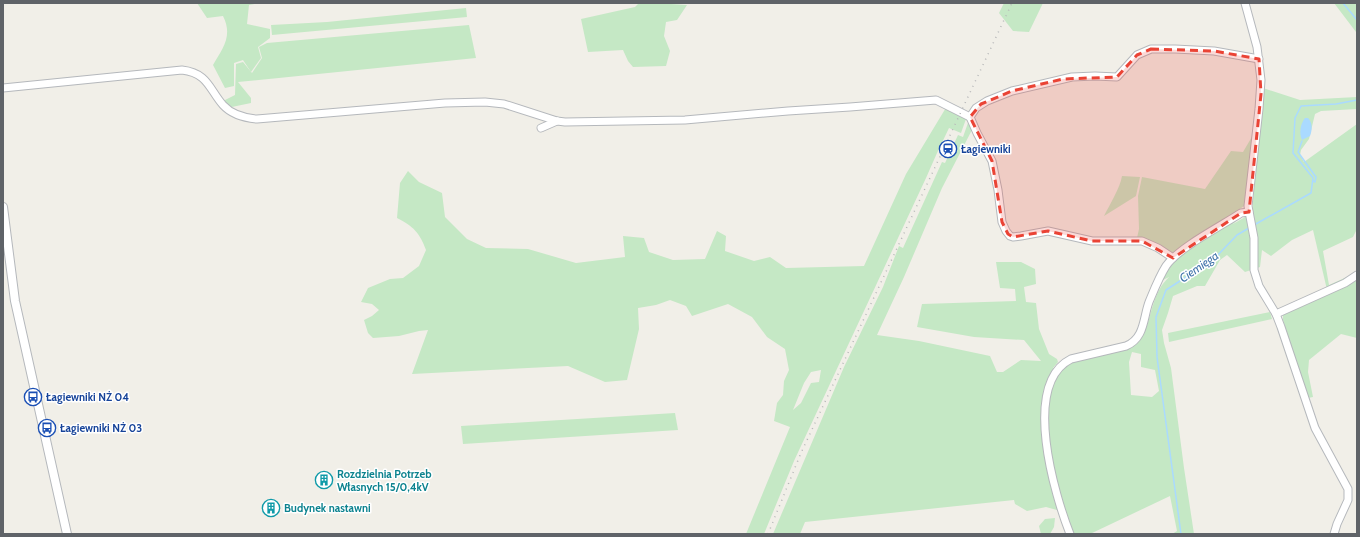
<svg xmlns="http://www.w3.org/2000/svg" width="1360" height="537" viewBox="0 0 1360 537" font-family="Cabin,sans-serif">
	<rect width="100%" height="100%" fill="#f1efe8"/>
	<g fill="#c5e8c5" fill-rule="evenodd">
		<path d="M 197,3 L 260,3 L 249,5 L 247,24 L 270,29 L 270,38 L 258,47 L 261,58 L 251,72 L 243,60 L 234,63 L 234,86 L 225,88 L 213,65 C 223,48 233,36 223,16 L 207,18 Z"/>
		<path d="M 639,3 L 671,3 L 671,4 L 687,5 L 677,20 L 666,22 L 664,36 L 670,51 L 666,66 L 633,67 L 628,61 L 623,50 L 588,52 L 581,19 L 635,7 Z"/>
		<path d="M 1004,3 L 1043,3 L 1029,32 L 1013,31 L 999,13 Z"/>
		<path d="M 1334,3 L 1357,3 L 1357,36 L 1356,32 Z"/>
		<path d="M 466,8 L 467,17 L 272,35 L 271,25 L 327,22 Z"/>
		<path d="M 469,25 L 476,58 L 238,82 L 251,98 L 251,103 L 227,108 L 223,101 L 235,95 L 236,64 L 243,62 L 252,73 L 262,58 L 259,47 L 267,43 Z"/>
		<path d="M 1263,88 L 1300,100 L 1357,97 L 1357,109 L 1321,111 L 1315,114 L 1309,139 L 1301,150 L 1300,155 L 1304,162 L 1357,124 L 1357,229 L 1353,237 L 1323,251 L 1329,285 L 1349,276 L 1357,271 L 1357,338 L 1341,334 L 1309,360 L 1308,372 L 1313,397 L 1308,398 L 1283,320 L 1283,314 L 1328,294 L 1313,230 L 1292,240 L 1271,256 L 1262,250 L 1260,267 L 1245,272 L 1227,255 L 1220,260 L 1205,286 L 1197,286 L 1173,296 L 1168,313 L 1162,330 L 1164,343 L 1171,368 L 1184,468 L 1194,534 L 1172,534 L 1177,531 L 1170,496 L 1090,534 L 1073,534 L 1064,512 L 1046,507 L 1027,511 L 1015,504 L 1014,500 L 805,522 L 800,534 L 773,534 L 844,367 L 883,287 L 899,246 L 903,248 L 942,162 L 945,163 L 958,135 L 963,137 L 969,120 L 966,119 L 961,133 L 949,128 L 937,153 L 926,178 L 794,461 L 764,534 L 746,534 L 790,427 L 774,421 L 777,403 L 783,395 L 784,381 L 789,370 L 785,349 L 767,337 L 752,317 L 728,304 L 692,316 L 686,306 L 670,300 L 656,305 L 638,308 L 639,329 L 627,380 L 605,382 L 568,366 L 412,374 L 428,330 L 419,331 L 399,336 L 373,338 L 368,333 L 364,320 L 372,316 L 379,310 L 372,304 L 361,302 L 368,288 L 390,279 L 403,278 L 419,266 L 426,250 C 420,233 413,226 397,218 L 400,183 L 408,171 L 419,182 L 442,193 L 445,217 L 467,239 L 486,248 L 528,249 L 576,263 L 625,257 L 623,236 L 644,238 L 649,252 L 673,260 L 705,259 L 717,231 L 726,236 L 725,251 L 754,261 L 770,257 L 786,268 L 864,266 L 906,174 L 947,106 L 970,117 L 974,126 L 942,188 L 904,277 L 877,335 L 919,341 L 990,356 L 997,372 L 1003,372 L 1021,360 L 1041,361 L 1024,340 L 974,337 L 917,327 L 922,304 L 1016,301 L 1015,289 L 1000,288 L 996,262 L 1021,262 L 1035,269 L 1036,284 L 1024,287 L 1026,302 L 1036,303 L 1039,329 L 1049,354 L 1057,359 L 1058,362 L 1053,368 L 1059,371 L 1065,364 L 1080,358 L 1137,344 C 1139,341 1142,337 1144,334 C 1152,314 1153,292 1169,277 L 1163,280 L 1162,278 L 1176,257 L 1242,215 L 1233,224 L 1252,213 ZM 1132,352 L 1141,354 L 1141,367 L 1155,370 L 1159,391 L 1152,397 L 1131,395 L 1129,362 ZM 821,370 L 819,382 L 811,383 L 801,403 L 793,410 L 804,383 L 811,372 Z"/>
		<path d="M 1253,135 L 1244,206 L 1176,252 L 1171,252 L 1137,238 L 1139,229 L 1138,196 L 1142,177 L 1205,189 L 1231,151 L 1243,152 Z"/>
		<path d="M 1122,176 L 1140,177 L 1136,196 L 1104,216 C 1110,204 1120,188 1122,176 Z"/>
		<path d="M 1270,312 L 1272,319 L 1169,342 L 1168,333 Z"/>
		<path d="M 675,413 L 678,430 L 463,444 L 461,426 Z"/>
		<path d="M 1055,518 L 1054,527 L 1050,534 L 1041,534 L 1039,526 L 1045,519 Z"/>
	</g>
	<path fill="#aadaff" d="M 1305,118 L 1308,118 C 1313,123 1312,131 1310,136 L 1302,140 C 1299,134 1300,124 1305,118 Z"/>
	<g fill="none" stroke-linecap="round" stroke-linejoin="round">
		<g stroke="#aadaff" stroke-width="1.5">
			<path d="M 1343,3 L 1357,20"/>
			<path d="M 1302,141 L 1298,152 L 1316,177 L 1315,182 L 1313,181"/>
			<path d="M 1254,225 L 1311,193 L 1313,178 L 1293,153 L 1295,118 L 1301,106 L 1336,104 L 1357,100"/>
			<path d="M 1181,534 L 1157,357 L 1156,317 L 1166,290 L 1214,259 L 1237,235 L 1249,228"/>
		</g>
		<defs>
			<g id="minor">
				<path d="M 1245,3 L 1257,47 L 1261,80 L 1259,109 L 1248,206 L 1254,238 L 1254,270 L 1259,286 L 1276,314 L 1281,327 L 1315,428 L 1348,489 L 1348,500 L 1337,524 L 1334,534"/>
				<path d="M 3,88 L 182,70 C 208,73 209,89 223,105 C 232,115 245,118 257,119 L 445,103 L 485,102 L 504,104 L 557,121 L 565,122 L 685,120 L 788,111 L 850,107 L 936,100 L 970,117"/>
				<path d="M 541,128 L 557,121"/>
				<path d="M 1173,258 L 1158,248 L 1142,241 L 1092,241 L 1048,231 L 1021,236 L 1013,237 L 1010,236 L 1006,231 L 1002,222 L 998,190 L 992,161 L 977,133 L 970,117 L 976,108 L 987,101 L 1012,91 L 1072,77 L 1095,76 L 1117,77 L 1137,55 L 1151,49 L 1175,49 L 1214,51 L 1259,59"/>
				<path d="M 1276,314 L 1345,283 L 1357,275"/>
				<path d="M 1070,534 C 1055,496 1021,384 1071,359 L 1126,346 C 1145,338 1143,318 1149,302 C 1154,290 1159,277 1166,266 C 1178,248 1221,226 1241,213 L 1249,212"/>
			</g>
			<path id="tertiary" d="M 3,207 L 15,301 L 67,534"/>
		</defs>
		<use href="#minor" stroke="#b5b8bc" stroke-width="9"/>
		<use href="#tertiary" stroke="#b5b8bc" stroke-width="10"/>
		<use href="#minor" stroke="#fff" stroke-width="7"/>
		<use href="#tertiary" stroke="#fff" stroke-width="8"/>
		<path stroke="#b6b7b8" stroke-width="1.5" stroke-dasharray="1 5" stroke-linecap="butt" d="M 768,534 L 801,453 L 1012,3"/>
	</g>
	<path fill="#ea4335" fill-opacity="0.2" stroke="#ea4335" stroke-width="3" stroke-dasharray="8 5" stroke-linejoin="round" d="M 1151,49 L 1214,51 L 1259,59 L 1261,94 L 1249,212 L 1241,213 L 1173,258 L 1142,241 L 1092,241 L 1048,231 L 1013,237 L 1008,234 L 1002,222 L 992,161 L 970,117 L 981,104 L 1012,91 L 1063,79 L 1117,77 L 1137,55 Z"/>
	<defs>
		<symbol id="station-ring" viewBox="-11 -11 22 22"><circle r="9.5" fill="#fff" stroke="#1a4fb4" stroke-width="1.5"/><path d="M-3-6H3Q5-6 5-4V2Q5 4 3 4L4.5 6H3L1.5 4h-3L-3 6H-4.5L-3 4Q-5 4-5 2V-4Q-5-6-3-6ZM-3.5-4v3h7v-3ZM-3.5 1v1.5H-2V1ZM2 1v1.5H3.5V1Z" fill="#1a4fb4"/></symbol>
		<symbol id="bus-ring" viewBox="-11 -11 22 22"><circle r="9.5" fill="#fff" stroke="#1a4fb4" stroke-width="1.5"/><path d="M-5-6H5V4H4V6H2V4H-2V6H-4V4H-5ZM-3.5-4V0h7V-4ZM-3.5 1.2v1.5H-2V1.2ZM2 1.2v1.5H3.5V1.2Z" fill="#1a4fb4"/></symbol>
		<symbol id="building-ring" viewBox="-11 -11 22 22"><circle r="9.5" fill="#fff" stroke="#0f9aa8" stroke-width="1.5"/><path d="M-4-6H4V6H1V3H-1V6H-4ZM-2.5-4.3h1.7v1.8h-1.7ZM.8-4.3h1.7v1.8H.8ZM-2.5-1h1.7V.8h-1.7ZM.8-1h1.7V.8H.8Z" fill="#0f9aa8"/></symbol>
	</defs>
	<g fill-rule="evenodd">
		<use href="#station-ring" x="938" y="139" width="20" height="20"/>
		<use href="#bus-ring" x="23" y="387" width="20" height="20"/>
		<use href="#bus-ring" x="37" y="418" width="20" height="20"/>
		<use href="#building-ring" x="314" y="470" width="20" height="20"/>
		<use href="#building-ring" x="261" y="498" width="20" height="20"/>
	</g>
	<g text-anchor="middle" stroke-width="3" stroke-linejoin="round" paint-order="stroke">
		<g font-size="11" font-weight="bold" fill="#164399" stroke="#fff" text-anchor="start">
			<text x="961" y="153">Łagiewniki</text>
			<text x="46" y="401">Łagiewniki NŻ 04</text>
			<text x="60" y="432">Łagiewniki NŻ 03</text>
		</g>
		<g font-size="11" font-weight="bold" fill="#0d838f" stroke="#fff" text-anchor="start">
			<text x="337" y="478">Rozdzielnia Potrzeb<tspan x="337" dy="13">Własnych 15/0,4kV</tspan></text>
			<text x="284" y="512">Budynek nastawni</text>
		</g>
		<g font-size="12" font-style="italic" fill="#4174aa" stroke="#fff">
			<text transform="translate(1199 267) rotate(-35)" y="4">Ciemięga</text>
		</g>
	</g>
	<rect width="1360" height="537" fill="none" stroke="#5f6368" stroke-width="8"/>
</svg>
